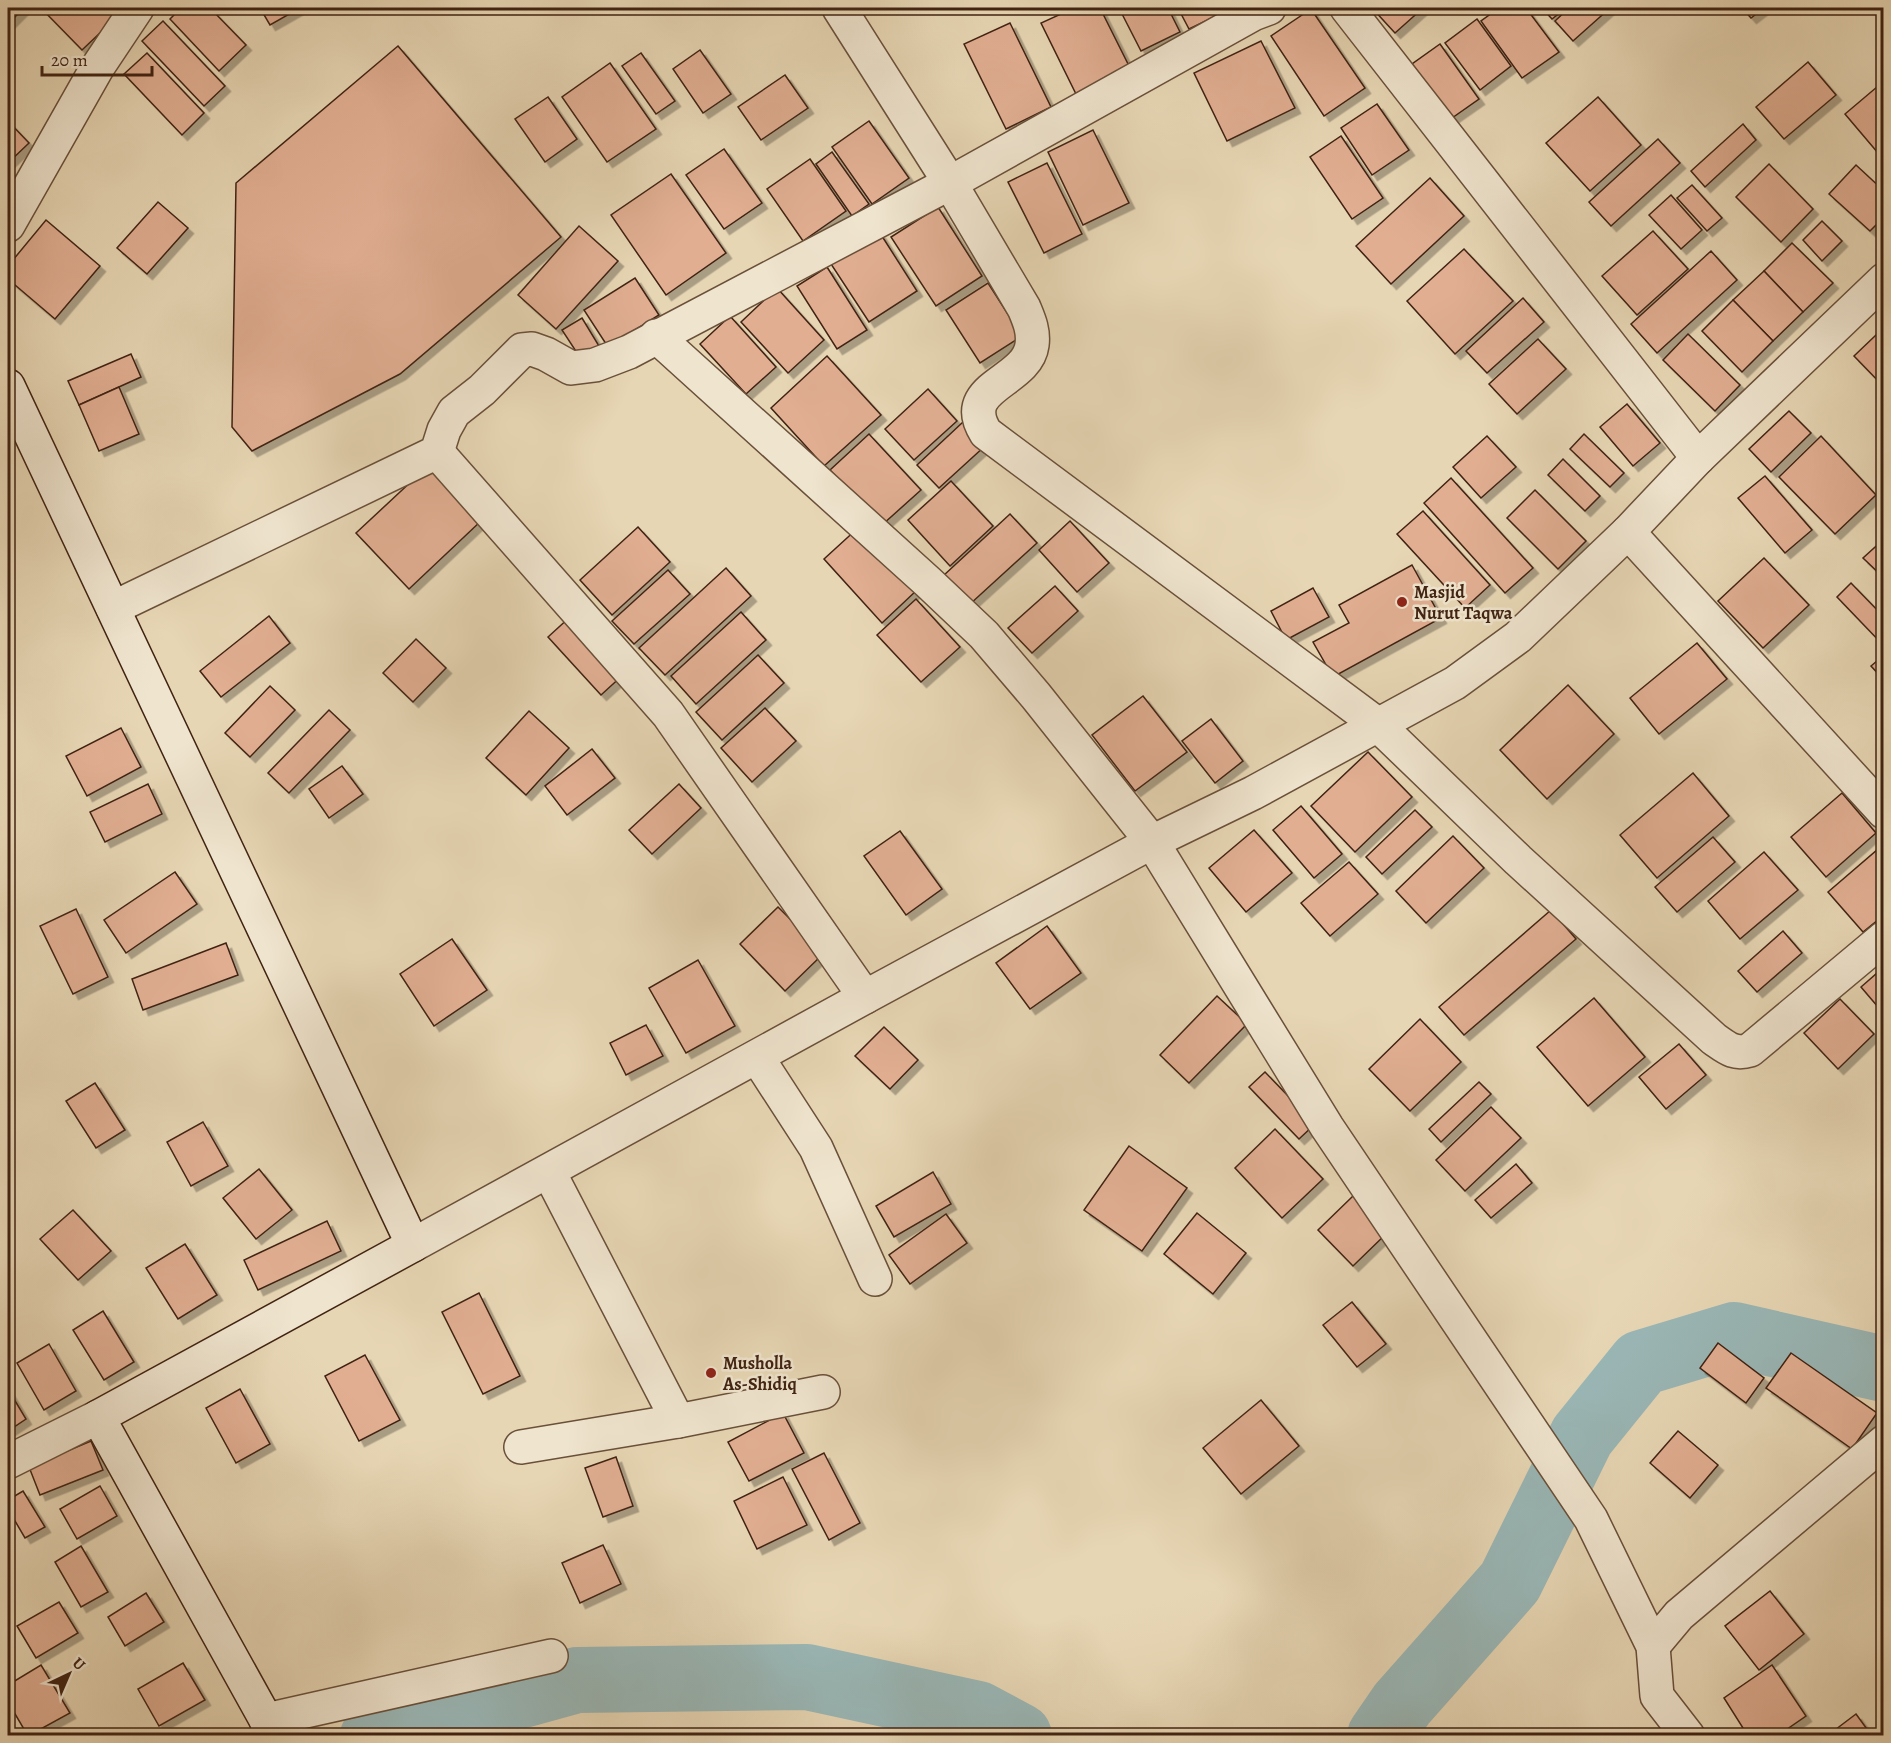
<svg xmlns="http://www.w3.org/2000/svg" width="1891" height="1743" viewBox="0 0 1891 1743" font-family="Alegreya,serif">
	<defs>
		<filter id="shadow"><feDropShadow dx="5.5" dy="5.5" stdDeviation="0" flood-color="#0004"/></filter>
	</defs>
	<rect width="100%" height="100%" fill="#e7d6b4"/>
	<filter id="stains"><feTurbulence type="fractalNoise" baseFrequency=".00333" numOctaves="4"/><feColorMatrix values="0 0 0 0 .2 0 0 0 0 .09 0 0 0 0 .02 0 0 0 .5 -.17"/></filter>
	<radialGradient id="worn" r=".72"><stop offset=".6" stop-color="#630" stop-opacity="0"/><stop offset="1" stop-color="#630" stop-opacity=".3"/></radialGradient>
	<g fill="none" stroke-linecap="round" stroke-linejoin="round">
		<g stroke="#9ab7b6" stroke-width="66">
			<path d="M 373,1736 L 577,1680 L 807,1677 L 978,1714 L 1019,1736"/>
			<path d="M 1380,1736 L 1402,1704 L 1510,1582 L 1582,1436 L 1641,1363 L 1734,1335 L 1884,1369"/>
		</g>
	</g>
	<g fill="#e1ae92" stroke="#402312" stroke-width="1.5" filter="url(#shadow)">
		<path d="M 8,8 L 23,9 L 8,24 Z"/>
		<path d="M 41,8 L 114,8 L 120,14 L 82,50 Z"/>
		<path d="M 181,8 L 210,8 L 246,45 L 219,71 L 170,19 Z"/>
		<path d="M 260,8 L 300,8 L 270,25 Z"/>
		<path d="M 1074,8 L 1100,8 L 1130,68 L 1076,94 L 1041,23 Z"/>
		<path d="M 1119,8 L 1168,8 L 1180,32 L 1141,51 Z"/>
		<path d="M 1178,8 L 1233,8 L 1189,29 Z"/>
		<path d="M 1372,8 L 1423,8 L 1395,33 Z"/>
		<path d="M 1499,8 L 1526,8 L 1559,52 L 1522,78 L 1481,21 Z"/>
		<path d="M 1542,8 L 1566,8 L 1552,19 Z"/>
		<path d="M 1569,8 L 1610,8 L 1573,41 L 1555,21 Z"/>
		<path d="M 1742,8 L 1764,8 L 1751,18 Z"/>
		<path d="M 1311,9 L 1365,88 L 1324,116 L 1271,36 Z"/>
		<path d="M 1477,19 L 1511,66 L 1480,90 L 1445,43 Z"/>
		<path d="M 163,21 L 225,86 L 204,106 L 142,41 Z"/>
		<path d="M 1010,23 L 1051,107 L 1006,129 L 964,44 Z"/>
		<path d="M 1261,41 L 1295,108 L 1227,141 L 1194,73 Z"/>
		<path d="M 1440,44 L 1479,99 L 1452,118 L 1412,64 Z"/>
		<path d="M 398,46 L 561,237 L 400,374 L 252,451 L 232,427 L 236,183 Z"/>
		<path d="M 700,50 L 731,94 L 703,113 L 673,69 Z"/>
		<path d="M 147,53 L 204,113 L 182,135 L 124,74 Z"/>
		<path d="M 641,53 L 675,101 L 656,114 L 622,66 Z"/>
		<path d="M 1808,62 L 1836,95 L 1784,139 L 1756,107 Z"/>
		<path d="M 610,63 L 656,129 L 607,162 L 562,97 Z"/>
		<path d="M 785,75 L 808,108 L 761,140 L 738,107 Z"/>
		<path d="M 1884,81 L 1884,148 L 1878,153 L 1845,114 Z"/>
		<path d="M 548,97 L 577,139 L 545,162 L 515,119 Z"/>
		<path d="M 1598,97 L 1641,145 L 1590,191 L 1546,143 Z"/>
		<path d="M 1377,104 L 1409,150 L 1372,175 L 1341,128 Z"/>
		<path d="M 8,121 L 29,143 L 8,163 Z"/>
		<path d="M 869,121 L 909,178 L 872,204 L 832,147 Z"/>
		<path d="M 1743,124 L 1756,140 L 1705,187 L 1691,171 Z"/>
		<path d="M 1093,130 L 1129,203 L 1083,225 L 1048,152 Z"/>
		<path d="M 1341,136 L 1383,198 L 1352,219 L 1310,157 Z"/>
		<path d="M 1658,139 L 1680,163 L 1611,226 L 1589,202 Z"/>
		<path d="M 724,149 L 762,203 L 724,229 L 686,175 Z"/>
		<path d="M 832,152 L 869,204 L 852,216 L 816,164 Z"/>
		<path d="M 810,159 L 846,211 L 803,241 L 767,189 Z"/>
		<path d="M 1047,163 L 1082,234 L 1044,253 L 1008,182 Z"/>
		<path d="M 1769,164 L 1813,209 L 1781,242 L 1736,197 Z"/>
		<path d="M 1856,165 L 1884,191 L 1884,217 L 1870,231 L 1829,194 Z"/>
		<path d="M 671,174 L 726,253 L 666,295 L 611,215 Z"/>
		<path d="M 1430,178 L 1464,216 L 1391,284 L 1356,246 Z"/>
		<path d="M 1692,185 L 1722,218 L 1707,231 L 1677,198 Z"/>
		<path d="M 1671,195 L 1702,230 L 1681,249 L 1649,215 Z"/>
		<path d="M 158,202 L 188,228 L 147,274 L 117,248 Z"/>
		<path d="M 938,207 L 982,276 L 936,306 L 891,237 Z"/>
		<path d="M 46,220 L 100,266 L 55,319 L 8,279 L 8,266 Z"/>
		<path d="M 1822,221 L 1842,241 L 1822,261 L 1803,240 Z"/>
		<path d="M 579,226 L 618,261 L 556,329 L 518,295 Z"/>
		<path d="M 1653,231 L 1688,269 L 1637,315 L 1602,276 Z"/>
		<path d="M 880,233 L 917,291 L 869,322 L 831,264 Z"/>
		<path d="M 1792,243 L 1833,283 L 1803,312 L 1764,271 Z"/>
		<path d="M 1464,249 L 1513,301 L 1455,354 L 1407,301 Z"/>
		<path d="M 1711,251 L 1737,280 L 1657,353 L 1631,324 Z"/>
		<path d="M 827,267 L 867,330 L 837,349 L 797,286 Z"/>
		<path d="M 1764,271 L 1803,312 L 1773,341 L 1733,300 Z"/>
		<path d="M 635,278 L 659,315 L 608,347 L 584,310 Z"/>
		<path d="M 988,283 L 1022,336 L 980,363 L 946,310 Z"/>
		<path d="M 777,288 L 824,340 L 788,373 L 741,322 Z"/>
		<path d="M 1523,298 L 1544,322 L 1487,373 L 1466,351 Z"/>
		<path d="M 1733,300 L 1773,341 L 1742,372 L 1702,331 Z"/>
		<path d="M 730,316 L 776,367 L 746,394 L 700,344 Z"/>
		<path d="M 582,318 L 599,346 L 581,359 L 562,330 Z"/>
		<path d="M 1688,334 L 1740,385 L 1715,411 L 1663,360 Z"/>
		<path d="M 1876,335 L 1884,343 L 1884,387 L 1854,356 Z"/>
		<path d="M 1538,339 L 1566,369 L 1517,414 L 1489,384 Z"/>
		<path d="M 131,354 L 141,377 L 79,405 L 68,381 Z"/>
		<path d="M 827,356 L 881,415 L 824,466 L 771,408 Z"/>
		<path d="M 119,387 L 139,434 L 99,451 L 79,405 Z"/>
		<path d="M 928,389 L 957,421 L 914,460 L 885,429 Z"/>
		<path d="M 1627,404 L 1660,443 L 1633,466 L 1600,427 Z"/>
		<path d="M 1789,411 L 1811,433 L 1771,472 L 1749,449 Z"/>
		<path d="M 963,422 L 985,446 L 939,488 L 917,465 Z"/>
		<path d="M 869,434 L 921,490 L 882,525 L 830,470 Z"/>
		<path d="M 1584,434 L 1624,473 L 1610,487 L 1570,449 Z"/>
		<path d="M 1487,436 L 1516,467 L 1481,498 L 1453,467 Z"/>
		<path d="M 1821,436 L 1876,495 L 1835,534 L 1779,477 Z"/>
		<path d="M 1563,459 L 1600,496 L 1585,511 L 1548,475 Z"/>
		<path d="M 430,464 L 482,520 L 409,589 L 356,533 Z"/>
		<path d="M 1765,476 L 1812,530 L 1785,553 L 1738,498 Z"/>
		<path d="M 1451,478 L 1533,568 L 1505,593 L 1424,503 Z"/>
		<path d="M 951,481 L 993,526 L 950,566 L 908,520 Z"/>
		<path d="M 1535,490 L 1586,541 L 1558,569 L 1507,518 Z"/>
		<path d="M 1423,511 L 1490,585 L 1465,608 L 1397,534 Z"/>
		<path d="M 1010,514 L 1037,543 L 969,605 L 943,576 Z"/>
		<path d="M 1070,521 L 1109,563 L 1077,592 L 1039,550 Z"/>
		<path d="M 638,527 L 670,562 L 612,615 L 580,580 Z"/>
		<path d="M 859,527 L 917,590 L 882,623 L 824,559 Z"/>
		<path d="M 1884,539 L 1884,578 L 1863,558 Z"/>
		<path d="M 1764,558 L 1809,605 L 1763,648 L 1718,601 Z"/>
		<path d="M 1412,565 L 1441,618 L 1333,677 L 1313,642 L 1349,623 L 1339,605 Z"/>
		<path d="M 726,568 L 751,596 L 665,675 L 639,648 Z"/>
		<path d="M 668,570 L 690,594 L 634,644 L 612,621 Z"/>
		<path d="M 1851,583 L 1884,617 L 1884,646 L 1837,597 Z"/>
		<path d="M 1055,586 L 1078,611 L 1032,653 L 1008,628 Z"/>
		<path d="M 1313,588 L 1329,617 L 1286,640 L 1271,611 Z"/>
		<path d="M 916,599 L 960,647 L 921,682 L 877,635 Z"/>
		<path d="M 741,612 L 766,640 L 696,704 L 671,676 Z"/>
		<path d="M 269,616 L 290,643 L 221,697 L 200,671 Z"/>
		<path d="M 571,616 L 624,674 L 601,695 L 548,637 Z"/>
		<path d="M 416,639 L 446,668 L 413,702 L 383,673 Z"/>
		<path d="M 1697,643 L 1727,679 L 1659,734 L 1630,698 Z"/>
		<path d="M 758,655 L 784,683 L 722,740 L 696,712 Z"/>
		<path d="M 1884,655 L 1884,680 L 1871,666 Z"/>
		<path d="M 1568,685 L 1614,734 L 1547,799 L 1500,750 Z"/>
		<path d="M 270,686 L 295,710 L 250,757 L 225,733 Z"/>
		<path d="M 1143,696 L 1187,752 L 1135,791 L 1092,735 Z"/>
		<path d="M 765,708 L 796,741 L 752,782 L 721,748 Z"/>
		<path d="M 329,710 L 350,730 L 289,793 L 268,773 Z"/>
		<path d="M 529,711 L 569,748 L 526,795 L 486,758 Z"/>
		<path d="M 1211,719 L 1243,761 L 1215,783 L 1182,741 Z"/>
		<path d="M 121,728 L 141,767 L 87,796 L 66,756 Z"/>
		<path d="M 592,749 L 615,778 L 567,815 L 545,786 Z"/>
		<path d="M 1368,752 L 1412,797 L 1355,852 L 1311,806 Z"/>
		<path d="M 342,766 L 363,794 L 329,818 L 309,789 Z"/>
		<path d="M 1693,773 L 1729,816 L 1657,878 L 1620,835 Z"/>
		<path d="M 148,784 L 162,814 L 105,842 L 90,812 Z"/>
		<path d="M 679,784 L 701,808 L 652,854 L 629,830 Z"/>
		<path d="M 1842,793 L 1876,833 L 1826,877 L 1791,837 Z"/>
		<path d="M 1301,806 L 1342,854 L 1314,878 L 1273,830 Z"/>
		<path d="M 1415,810 L 1432,827 L 1382,874 L 1366,857 Z"/>
		<path d="M 1254,830 L 1292,873 L 1246,912 L 1209,868 Z"/>
		<path d="M 900,831 L 942,889 L 906,915 L 864,856 Z"/>
		<path d="M 1453,836 L 1484,868 L 1426,923 L 1396,891 Z"/>
		<path d="M 1713,837 L 1735,862 L 1677,912 L 1655,887 Z"/>
		<path d="M 1884,844 L 1884,915 L 1863,932 L 1828,892 Z"/>
		<path d="M 1764,852 L 1798,890 L 1740,939 L 1708,901 Z"/>
		<path d="M 1349,862 L 1378,894 L 1330,936 L 1301,903 Z"/>
		<path d="M 175,872 L 197,904 L 126,953 L 104,920 Z"/>
		<path d="M 778,907 L 824,953 L 785,991 L 740,944 Z"/>
		<path d="M 76,909 L 108,977 L 73,994 L 40,926 Z"/>
		<path d="M 1551,910 L 1576,939 L 1464,1035 L 1439,1007 Z"/>
		<path d="M 1047,926 L 1081,973 L 1030,1009 L 996,963 Z"/>
		<path d="M 1783,931 L 1802,953 L 1757,992 L 1738,971 Z"/>
		<path d="M 452,939 L 487,990 L 434,1026 L 400,974 Z"/>
		<path d="M 226,943 L 238,975 L 143,1010 L 132,979 Z"/>
		<path d="M 698,960 L 735,1026 L 686,1053 L 649,988 Z"/>
		<path d="M 1884,967 L 1884,1014 L 1861,987 Z"/>
		<path d="M 1217,996 L 1247,1024 L 1189,1083 L 1160,1055 Z"/>
		<path d="M 1594,998 L 1645,1057 L 1588,1106 L 1537,1047 Z"/>
		<path d="M 1840,999 L 1874,1034 L 1838,1069 L 1804,1033 Z"/>
		<path d="M 1420,1019 L 1461,1062 L 1410,1111 L 1369,1069 Z"/>
		<path d="M 646,1025 L 663,1056 L 626,1075 L 610,1043 Z"/>
		<path d="M 884,1027 L 918,1060 L 890,1089 L 855,1056 Z"/>
		<path d="M 1679,1044 L 1706,1075 L 1666,1109 L 1639,1077 Z"/>
		<path d="M 1265,1072 L 1315,1124 L 1299,1139 L 1249,1087 Z"/>
		<path d="M 1479,1082 L 1491,1094 L 1441,1142 L 1429,1129 Z"/>
		<path d="M 95,1083 L 125,1130 L 96,1148 L 66,1101 Z"/>
		<path d="M 1491,1107 L 1521,1138 L 1465,1191 L 1436,1160 Z"/>
		<path d="M 203,1122 L 228,1166 L 191,1186 L 167,1142 Z"/>
		<path d="M 1275,1129 L 1323,1179 L 1282,1218 L 1235,1168 Z"/>
		<path d="M 1129,1146 L 1187,1188 L 1142,1251 L 1084,1210 Z"/>
		<path d="M 1516,1164 L 1532,1183 L 1491,1218 L 1475,1200 Z"/>
		<path d="M 259,1169 L 292,1210 L 256,1239 L 223,1198 Z"/>
		<path d="M 933,1172 L 951,1204 L 894,1237 L 876,1206 Z"/>
		<path d="M 1353,1196 L 1388,1232 L 1353,1266 L 1318,1230 Z"/>
		<path d="M 73,1210 L 111,1251 L 78,1280 L 40,1239 Z"/>
		<path d="M 1197,1213 L 1246,1253 L 1213,1294 L 1164,1254 Z"/>
		<path d="M 946,1214 L 967,1243 L 910,1284 L 889,1255 Z"/>
		<path d="M 327,1221 L 341,1251 L 258,1290 L 244,1260 Z"/>
		<path d="M 185,1244 L 217,1295 L 178,1319 L 146,1268 Z"/>
		<path d="M 479,1293 L 520,1376 L 483,1394 L 442,1312 Z"/>
		<path d="M 1352,1302 L 1386,1344 L 1357,1367 L 1323,1325 Z"/>
		<path d="M 103,1311 L 134,1362 L 104,1380 L 73,1330 Z"/>
		<path d="M 1718,1343 L 1764,1378 L 1746,1403 L 1700,1368 Z"/>
		<path d="M 49,1344 L 76,1391 L 44,1410 L 17,1363 Z"/>
		<path d="M 1791,1353 L 1877,1413 L 1852,1449 L 1766,1388 Z"/>
		<path d="M 365,1355 L 400,1420 L 359,1441 L 325,1376 Z"/>
		<path d="M 8,1389 L 26,1419 L 8,1431 Z"/>
		<path d="M 240,1389 L 270,1444 L 236,1463 L 206,1408 Z"/>
		<path d="M 1261,1400 L 1299,1446 L 1241,1494 L 1203,1448 Z"/>
		<path d="M 783,1413 L 804,1453 L 749,1481 L 728,1442 Z"/>
		<path d="M 1678,1431 L 1718,1465 L 1690,1498 L 1650,1463 Z"/>
		<path d="M 91,1441 L 103,1470 L 40,1495 L 29,1467 Z"/>
		<path d="M 824,1453 L 860,1523 L 829,1540 L 792,1469 Z"/>
		<path d="M 616,1457 L 633,1506 L 603,1517 L 585,1468 Z"/>
		<path d="M 783,1477 L 807,1525 L 757,1549 L 734,1501 Z"/>
		<path d="M 100,1486 L 117,1516 L 77,1539 L 60,1509 Z"/>
		<path d="M 23,1491 L 45,1527 L 25,1538 L 8,1509 L 8,1500 Z"/>
		<path d="M 603,1545 L 621,1584 L 580,1603 L 562,1563 Z"/>
		<path d="M 81,1546 L 108,1592 L 81,1607 L 55,1562 Z"/>
		<path d="M 1770,1591 L 1804,1634 L 1759,1670 L 1725,1626 Z"/>
		<path d="M 146,1593 L 164,1622 L 125,1646 L 108,1617 Z"/>
		<path d="M 59,1602 L 78,1633 L 36,1658 L 17,1626 Z"/>
		<path d="M 183,1663 L 205,1700 L 159,1726 L 138,1689 Z"/>
		<path d="M 41,1665 L 70,1713 L 28,1736 L 8,1702 L 8,1685 Z"/>
		<path d="M 1772,1665 L 1806,1716 L 1777,1736 L 1748,1736 L 1724,1698 Z"/>
		<path d="M 1856,1714 L 1872,1736 L 1827,1736 Z"/>
	</g>
	<g fill="none" stroke-linecap="round" stroke-linejoin="round">
		<defs>
			<g id="street">
				<path d="M 839,8 L 950,183 L 1024,308 C 1029,320 1034,331 1032,345 C 1027,383 956,386 986,433 L 1377,724 L 1518,860 L 1714,1039 C 1727,1048 1734,1055 1750,1050 L 1884,938"/>
				<path d="M 1347,8 L 1698,458"/>
				<path d="M 8,225 L 97,68 L 137,8"/>
				<path d="M 656,336 L 928,582 L 984,635 L 1036,696 L 1152,842 L 1327,1127 L 1591,1519 L 1653,1646 L 1657,1696 L 1688,1736"/>
				<path d="M 437,452 L 668,714 L 865,997"/>
				<path d="M 1628,532 L 1884,812"/>
				<path d="M 113,608 L 437,452 L 444,430 L 454,412 L 482,390 L 522,350 L 532,349 L 546,354 L 571,368 L 595,365 L 629,352 L 950,183 L 1253,14 L 1269,8"/>
				<path d="M 757,1057 L 816,1148 L 875,1279"/>
				<path d="M 549,1172 L 678,1421 L 823,1392"/>
				<path d="M 413,1245 L 865,997 L 1152,842 L 1253,793 L 1455,683 L 1518,637 L 1628,532 L 1698,458 L 1884,280"/>
				<path d="M 521,1447 L 678,1421"/>
				<path d="M 8,1462 L 98,1417"/>
				<path d="M 1653,1646 L 1679,1615 L 1884,1442"/>
				<path d="M 266,1720 L 551,1656"/>
			</g>
			<path id="secondary" d="M 8,386 L 413,1245 L 98,1417 L 275,1736"/>
		</defs>
		<use href="#street" stroke="#6a503a" stroke-width="36"/>
		<use href="#secondary" stroke="#402312" stroke-width="36"/>
		<use href="#street" stroke="#efe4ce" stroke-width="33"/>
		<use href="#secondary" stroke="#efe4ce" stroke-width="33"/>
	</g>
	<g fill="#8f2418" stroke="#efe4ce" stroke-width="2">
		<circle cx="1402" cy="602" r="6"/>
		<circle cx="711" cy="1373" r="6"/>
	</g>
	<g text-anchor="middle" stroke-width="5" stroke-linejoin="round" paint-order="stroke">
		<g font-size="18" font-weight="bold" fill="#402312" stroke="#efe4ce" text-anchor="start">
			<text x="1414" y="598">Masjid<tspan x="1414" dy="21">Nurut Taqwa</tspan></text>
			<text x="723" y="1369">Musholla<tspan x="723" dy="21">As-Shidiq</tspan></text>
		</g>
	</g>
	<rect width="1891" height="1743" fill="none" stroke="#e7d6b4" stroke-width="30"/>
	<rect x="9" y="9" width="1873" height="1725" fill="none" stroke="#402312" stroke-width="3"/>
	<rect x="15" y="15" width="1861" height="1713" fill="none" stroke="#402312" stroke-width="1.5"/>
	<g transform="translate(69 1674) rotate(44)" stroke="#efe4ce" stroke-width="4.5" paint-order="stroke">
	<path d="M0-4.5L10 22L0 15L-10 22Z" fill="#402312"/>
	<text y="-9" font-size="16" font-weight="bold" text-anchor="middle" fill="#402312">U</text>
	</g>
	<path d="M42 66v9h110v-9" fill="none" stroke="#402312" stroke-width="3"/>
	<text x="51" y="66" font-size="18" fill="#402312" stroke="#efe4ce" stroke-width="4.5" paint-order="stroke">20 m</text>
	<rect width="100%" height="100%" filter="url(#stains)"/>
	<rect width="100%" height="100%" fill="url(#worn)"/>
</svg>
